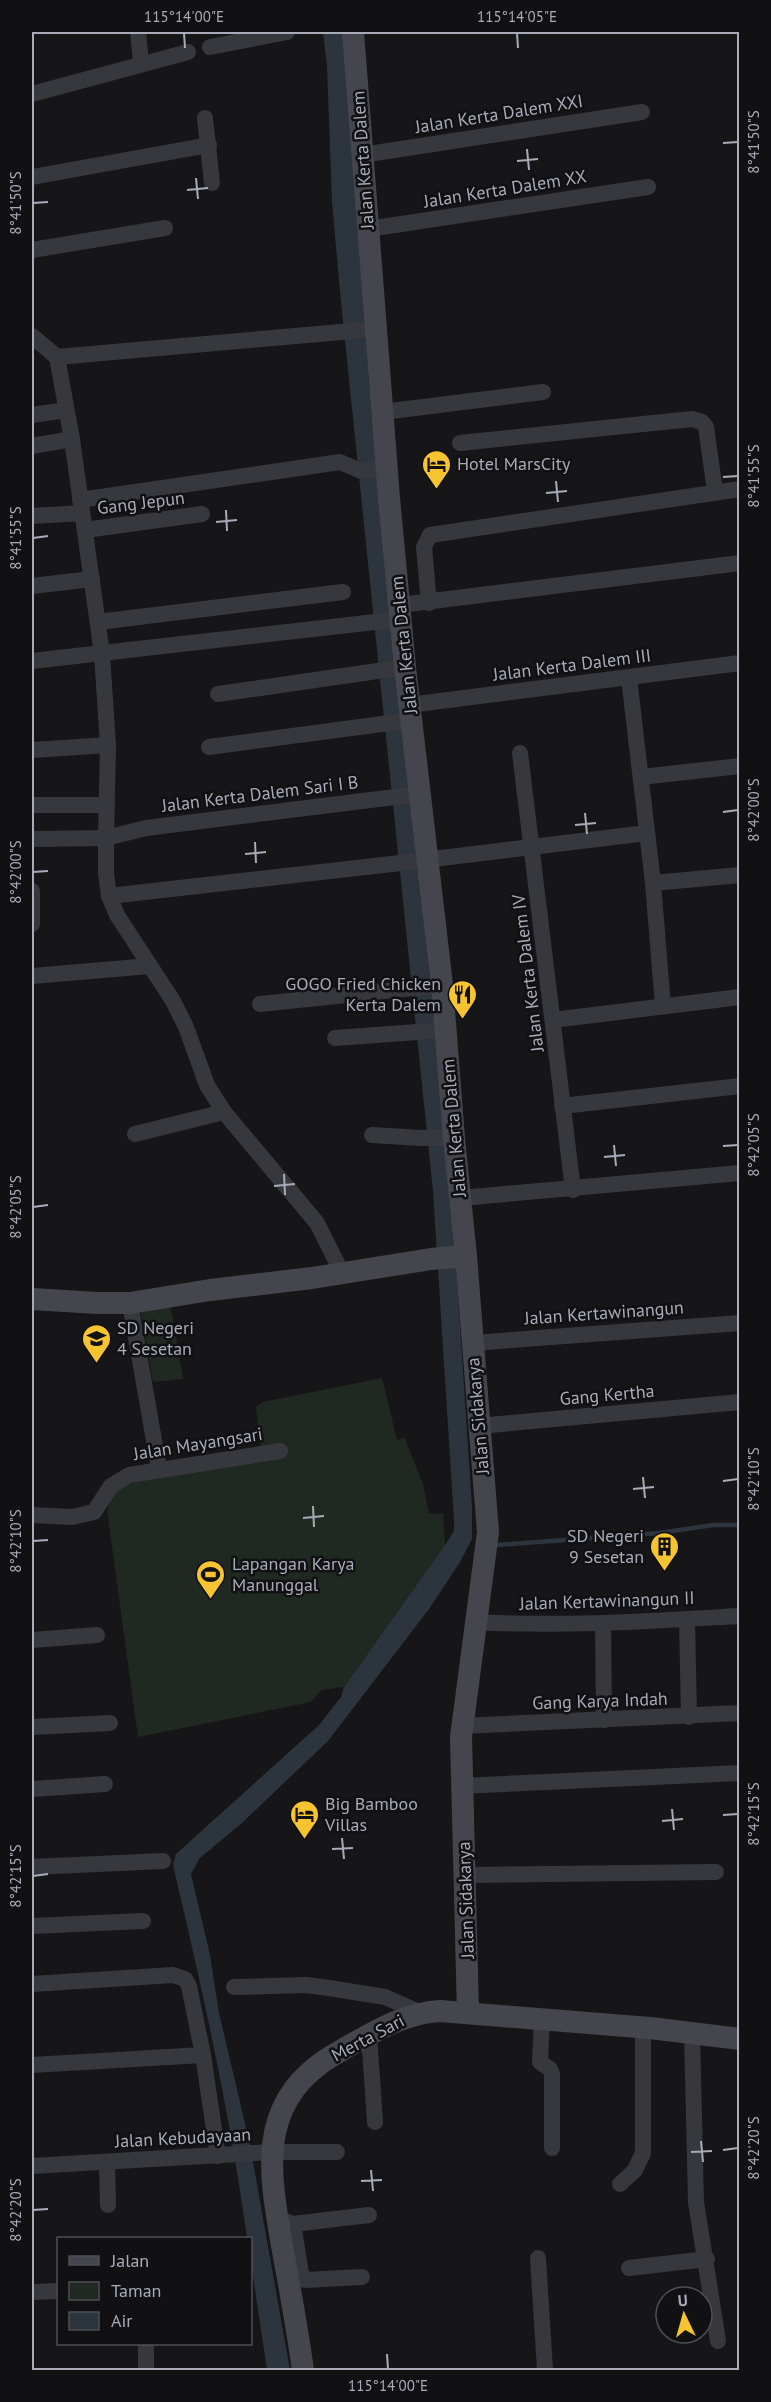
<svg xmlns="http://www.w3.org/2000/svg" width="771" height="2402" viewBox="0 0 771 2402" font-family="'PT Sans',sans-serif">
	<rect width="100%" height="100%" fill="#161618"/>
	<g fill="#202822">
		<path d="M 170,1302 L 183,1379 L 153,1382 L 140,1308 Z"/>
		<path d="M 382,1378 L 397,1440 L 404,1437 L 423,1484 L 429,1514 L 443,1513 L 445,1545 L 344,1687 L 321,1690 L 311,1702 L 138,1737 L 107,1510 L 117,1485 L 262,1458 L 256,1407 L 263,1402 Z"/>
	</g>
	<path fill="#2c343d" d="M 323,32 L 346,32 L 349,113 L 372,420 L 429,969 L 445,1100 L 472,1506 L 472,1539 L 460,1562 L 429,1609 L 328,1741 L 243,1822 L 200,1858 L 191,1874 L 210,1955 L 219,2013 L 250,2145 L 290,2370 L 267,2370 L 251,2263 L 250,2238 L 247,2238 C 230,2113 202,1988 173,1865 L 176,1854 L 319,1725 L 341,1697 L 344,1687 L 445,1545 L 454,1531 L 454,1520 L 433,1191 L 341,302 L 332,202 L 327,66 Z"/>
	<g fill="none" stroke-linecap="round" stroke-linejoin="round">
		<path stroke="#2c343d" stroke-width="4.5" d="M 498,1545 L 659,1533 L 713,1525 L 740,1525"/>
		<g stroke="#37383d" stroke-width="16">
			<path d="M 138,32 L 141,63"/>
			<path d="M 210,47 L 287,32"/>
			<path d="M 32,94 L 188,52"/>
			<path d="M 205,118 L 212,183"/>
			<path d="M 362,155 L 642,112"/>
			<path d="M 32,177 L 209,145"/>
			<path d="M 368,229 L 648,187"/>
			<path d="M 32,250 L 165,228"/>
			<path d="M 32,336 L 57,357 L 72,439 L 102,654 L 108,745 L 106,838 L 106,874 L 109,896 L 117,915 L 173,1001 L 186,1027 L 207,1085 L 224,1112 L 317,1223 L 342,1273"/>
			<path d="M 57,357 L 375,329"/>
			<path d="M 383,412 L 543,392"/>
			<path d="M 32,415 L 66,410"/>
			<path d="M 460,443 L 692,419 L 702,422 L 706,427 L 715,491"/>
			<path d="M 32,446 L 72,439"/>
			<path d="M 80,500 L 340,462 L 361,471 L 387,470"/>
			<path d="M 32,516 L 82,513"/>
			<path d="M 85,530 L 202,514"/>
			<path d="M 32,586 L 92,579"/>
			<path d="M 429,603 L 424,547 L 430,535 L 740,489"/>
			<path d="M 400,605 L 740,563"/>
			<path d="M 98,622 L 343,592"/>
			<path d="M 32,661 L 401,619"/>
			<path d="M 629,678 L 653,883 L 663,1006"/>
			<path d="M 218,694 L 405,667"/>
			<path d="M 409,705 L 740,663"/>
			<path d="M 209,747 L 412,720"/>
			<path d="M 32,750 L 108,745"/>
			<path d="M 520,753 L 573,1190"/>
			<path d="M 641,777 L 740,766"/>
			<path d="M 32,805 L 107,805"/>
			<path d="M 32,839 L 106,838 L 146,828 L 419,794"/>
			<path d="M 653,883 L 740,875"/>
			<path d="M 32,891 L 32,924"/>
			<path d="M 109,896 L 392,864 L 647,833"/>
			<path d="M 32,976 L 150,966"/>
			<path d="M 260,1004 L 442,985"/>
			<path d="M 553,1020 L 740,997"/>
			<path d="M 335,1038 L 445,1030"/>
			<path d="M 562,1106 L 740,1086"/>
			<path d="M 135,1134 L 224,1112"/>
			<path d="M 372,1135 L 422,1138 L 454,1138"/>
			<path d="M 461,1198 L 740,1173"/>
			<path d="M 130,1303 L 159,1469"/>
			<path d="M 472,1343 L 740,1323"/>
			<path d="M 479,1426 L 740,1402"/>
			<path d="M 32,1515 L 72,1517 L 94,1512 L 111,1486 L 129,1475 L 280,1451"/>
			<path d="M 687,1619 L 689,1717"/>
			<path d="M 475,1622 C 564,1627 651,1621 740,1616"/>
			<path d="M 603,1623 L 604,1720"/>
			<path d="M 32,1640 L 97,1635"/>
			<path d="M 461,1726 L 740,1713"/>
			<path d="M 32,1727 L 110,1723"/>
			<path d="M 461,1786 L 740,1773"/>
			<path d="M 32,1789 L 105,1784"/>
			<path d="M 32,1867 L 163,1861"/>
			<path d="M 466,1875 L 716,1872"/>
			<path d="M 32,1926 L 143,1921"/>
			<path d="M 32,1984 L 173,1975 L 185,1979 L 189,1986 L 203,2055 L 218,2156"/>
			<path d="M 234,1987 L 306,1985 L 329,1988 L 385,1997 L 419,2012"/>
			<path d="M 542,2019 L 540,2062 L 550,2069 L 552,2074 L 552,2148"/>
			<path d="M 692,2032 L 696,2202 L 718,2341"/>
			<path d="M 369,2035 L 375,2122"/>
			<path d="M 32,2065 L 203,2055"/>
			<path d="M 107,2162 L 108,2205"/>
			<path d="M 32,2166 L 271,2152 L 337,2152"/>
			<path d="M 620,2184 L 635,2170 L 643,2153 L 643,2027"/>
			<path d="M 285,2221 L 293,2224 L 369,2215"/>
			<path d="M 293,2224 L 301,2273 L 305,2280 L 362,2277"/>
			<path d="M 538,2258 L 545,2370"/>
			<path d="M 629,2268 L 707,2259"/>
			<path d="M 32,2292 L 58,2291"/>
			<path d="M 146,2344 L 146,2370"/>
		</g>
		<g stroke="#45464d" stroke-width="22">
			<path d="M 353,32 L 389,498 L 405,667 L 442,985 L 454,1138 L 466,1256 L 488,1532 L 461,1737 L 468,2013"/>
			<path d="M 32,1299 L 97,1303 L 130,1303 L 210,1290 L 312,1278 L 431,1259 L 466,1256"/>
			<path d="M 303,2370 C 297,2327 289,2283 281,2240 C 270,2175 258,2109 320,2064 C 328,2057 338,2053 347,2047 C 377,2030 405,2013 440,2011 L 650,2028 L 740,2039"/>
		</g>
	</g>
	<path fill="none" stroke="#a8acb9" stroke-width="2" d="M 184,33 L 185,48M 517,33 L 518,48M 723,143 L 738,142M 527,149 L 529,170M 517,161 L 538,159M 196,178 L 198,199M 187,190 L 208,188M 33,203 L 48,202M 723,477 L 738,476M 556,481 L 558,502M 546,493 L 567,491M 226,510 L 227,531M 216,522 L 237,520M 33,538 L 48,536M 723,812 L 738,810M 585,813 L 587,834M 575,825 L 596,823M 255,842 L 256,863M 245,854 L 266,852M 33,872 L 48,871M 614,1145 L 616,1166M 723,1146 L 738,1145M 604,1157 L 625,1155M 284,1174 L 285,1195M 274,1186 L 295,1184M 33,1207 L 48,1205M 643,1477 L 645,1498M 723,1481 L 738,1479M 633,1489 L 654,1487M 313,1506 L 314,1527M 303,1518 L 324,1516M 33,1541 L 48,1540M 672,1809 L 674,1830M 723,1815 L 738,1814M 662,1821 L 683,1819M 342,1838 L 344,1859M 332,1849 L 353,1848M 33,1876 L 48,1874M 701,2141 L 703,2162M 723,2150 L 738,2148M 691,2152 L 712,2151M 371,2170 L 373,2191M 361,2181 L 382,2180M 33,2210 L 48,2209M 387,2354 L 388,2369"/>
	<defs>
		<symbol id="hotel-pin" viewBox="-11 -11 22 30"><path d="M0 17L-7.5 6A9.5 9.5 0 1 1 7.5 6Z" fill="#f6c331" stroke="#111113"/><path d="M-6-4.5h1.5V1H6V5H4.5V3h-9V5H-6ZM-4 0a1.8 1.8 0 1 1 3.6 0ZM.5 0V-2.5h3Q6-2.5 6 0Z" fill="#111"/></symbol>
		<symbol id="restaurant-pin" viewBox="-11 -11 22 30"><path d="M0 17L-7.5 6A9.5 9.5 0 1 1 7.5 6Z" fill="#f6c331" stroke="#111113"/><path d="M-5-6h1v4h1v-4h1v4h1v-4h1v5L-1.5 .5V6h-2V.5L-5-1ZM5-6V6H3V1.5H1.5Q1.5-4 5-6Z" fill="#111"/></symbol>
		<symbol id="school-pin" viewBox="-11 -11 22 30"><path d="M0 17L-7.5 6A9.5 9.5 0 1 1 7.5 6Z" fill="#f6c331" stroke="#111113"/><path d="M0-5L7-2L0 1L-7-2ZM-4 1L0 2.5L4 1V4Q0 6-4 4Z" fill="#111"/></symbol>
		<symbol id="building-pin" viewBox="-11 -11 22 30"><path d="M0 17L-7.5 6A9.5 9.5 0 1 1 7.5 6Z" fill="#f6c331" stroke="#111113"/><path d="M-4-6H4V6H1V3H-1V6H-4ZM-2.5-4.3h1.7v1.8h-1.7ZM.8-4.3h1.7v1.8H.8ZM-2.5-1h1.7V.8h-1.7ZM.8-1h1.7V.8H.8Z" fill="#111"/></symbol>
		<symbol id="stadium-pin" viewBox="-11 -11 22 30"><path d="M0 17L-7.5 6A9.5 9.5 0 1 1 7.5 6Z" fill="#f6c331" stroke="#111113"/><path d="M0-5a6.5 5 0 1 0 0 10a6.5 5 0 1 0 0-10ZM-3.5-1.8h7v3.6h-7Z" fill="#111"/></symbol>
	</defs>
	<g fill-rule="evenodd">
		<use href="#hotel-pin" x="420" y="448" width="33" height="45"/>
		<use href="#restaurant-pin" x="446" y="978" width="33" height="45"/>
		<use href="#school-pin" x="80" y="1322" width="33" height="45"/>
		<use href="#building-pin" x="648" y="1530" width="33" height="45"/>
		<use href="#stadium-pin" x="194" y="1558" width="33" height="45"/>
		<use href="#hotel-pin" x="288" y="1798" width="33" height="45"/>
	</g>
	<g text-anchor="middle" stroke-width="5" stroke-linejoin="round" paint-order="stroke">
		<g font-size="18" fill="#a8acb9" stroke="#111113">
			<text transform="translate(499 114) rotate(-9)" y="6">Jalan Kerta Dalem XXI</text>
			<text transform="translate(363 160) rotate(-94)" y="6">Jalan Kerta Dalem</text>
			<text transform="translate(505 189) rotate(-9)" y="6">Jalan Kerta Dalem XX</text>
			<text transform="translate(141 503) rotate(-7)" y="6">Gang Jepun</text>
			<text transform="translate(404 645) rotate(-96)" y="6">Jalan Kerta Dalem</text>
			<text transform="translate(572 665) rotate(-7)" y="6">Jalan Kerta Dalem III</text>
			<text transform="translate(260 794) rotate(-7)" y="6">Jalan Kerta Dalem Sari I B</text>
			<text transform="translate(528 973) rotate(-97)" y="6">Jalan Kerta Dalem IV</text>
			<text transform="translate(454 1128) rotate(-95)" y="6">Jalan Kerta Dalem</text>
			<text transform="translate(604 1313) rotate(-4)" y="6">Jalan Kertawinangun</text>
			<text transform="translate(607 1395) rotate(-5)" y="6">Gang Kertha</text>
			<text transform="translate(478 1416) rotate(-95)" y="6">Jalan Sidakarya</text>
			<text transform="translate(198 1444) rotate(-9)" y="6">Jalan Mayangsari</text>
			<text transform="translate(607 1601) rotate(-2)" y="6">Jalan Kertawinangun II</text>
			<text transform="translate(600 1701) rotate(-2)" y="6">Gang Karya Indah</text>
			<text transform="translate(466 1900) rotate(-92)" y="6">Jalan Sidakarya</text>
			<text transform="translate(368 2038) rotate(-28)" y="6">Merta Sari</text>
			<text transform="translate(183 2138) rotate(-3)" y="6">Jalan Kebudayaan</text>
		</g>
		<g font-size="18" fill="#a8acb9" stroke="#111113" text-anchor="start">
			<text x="457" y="470">Hotel MarsCity</text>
			<text x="441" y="990" text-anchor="end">GOGO Fried Chicken<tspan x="441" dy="21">Kerta Dalem</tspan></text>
			<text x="117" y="1334">SD Negeri<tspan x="117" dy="21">4 Sesetan</tspan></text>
			<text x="644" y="1542" text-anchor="end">SD Negeri<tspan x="644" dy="21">9 Sesetan</tspan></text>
			<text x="232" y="1570">Lapangan Karya<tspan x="232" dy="21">Manunggal</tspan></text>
			<text x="325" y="1810">Big Bamboo<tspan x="325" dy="21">Villas</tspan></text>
		</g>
	</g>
	<rect width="771" height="2402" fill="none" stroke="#111113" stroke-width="66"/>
	<rect x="57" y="2237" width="195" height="108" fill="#111113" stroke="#4d4f55" stroke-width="1.5"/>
	<rect x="69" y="2256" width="30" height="9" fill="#45464d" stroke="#4d4f55" stroke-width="1.5"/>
	<text x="111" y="2267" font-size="18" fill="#a8acb9">Jalan</text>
	<rect x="69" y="2282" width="30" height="18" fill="#202822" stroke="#4d4f55" stroke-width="1.5"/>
	<text x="111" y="2297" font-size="18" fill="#a8acb9">Taman</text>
	<rect x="69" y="2312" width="30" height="18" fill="#2c343d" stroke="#4d4f55" stroke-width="1.5"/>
	<text x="111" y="2327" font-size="18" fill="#a8acb9">Air</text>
	<g transform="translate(684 2315) rotate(355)"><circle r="28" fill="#111113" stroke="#4d4f55" stroke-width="1.5"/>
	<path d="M0-4.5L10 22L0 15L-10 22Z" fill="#f6c331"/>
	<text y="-9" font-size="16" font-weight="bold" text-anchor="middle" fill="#a8acb9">U</text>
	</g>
	<rect x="33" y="33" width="705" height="2336" fill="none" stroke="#a8acb9" stroke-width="2"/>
	<g font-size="15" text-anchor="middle" fill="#a8acb9">
		<text x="184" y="22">115°14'00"E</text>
		<text x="517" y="22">115°14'05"E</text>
		<text transform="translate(754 142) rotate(-90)" y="5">8°41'50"S</text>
		<text transform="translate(16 203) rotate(-90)" y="5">8°41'50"S</text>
		<text transform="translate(754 476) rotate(-90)" y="5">8°41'55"S</text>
		<text transform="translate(16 538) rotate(-90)" y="5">8°41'55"S</text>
		<text transform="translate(754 810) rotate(-90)" y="5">8°42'00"S</text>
		<text transform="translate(16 872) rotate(-90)" y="5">8°42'00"S</text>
		<text transform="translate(754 1145) rotate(-90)" y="5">8°42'05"S</text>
		<text transform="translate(16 1207) rotate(-90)" y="5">8°42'05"S</text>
		<text transform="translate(754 1479) rotate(-90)" y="5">8°42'10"S</text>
		<text transform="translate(16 1541) rotate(-90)" y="5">8°42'10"S</text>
		<text transform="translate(754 1814) rotate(-90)" y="5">8°42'15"S</text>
		<text transform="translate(16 1876) rotate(-90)" y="5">8°42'15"S</text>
		<text transform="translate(754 2148) rotate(-90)" y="5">8°42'20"S</text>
		<text transform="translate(16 2210) rotate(-90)" y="5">8°42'20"S</text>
		<text x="388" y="2391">115°14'00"E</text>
	</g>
</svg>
